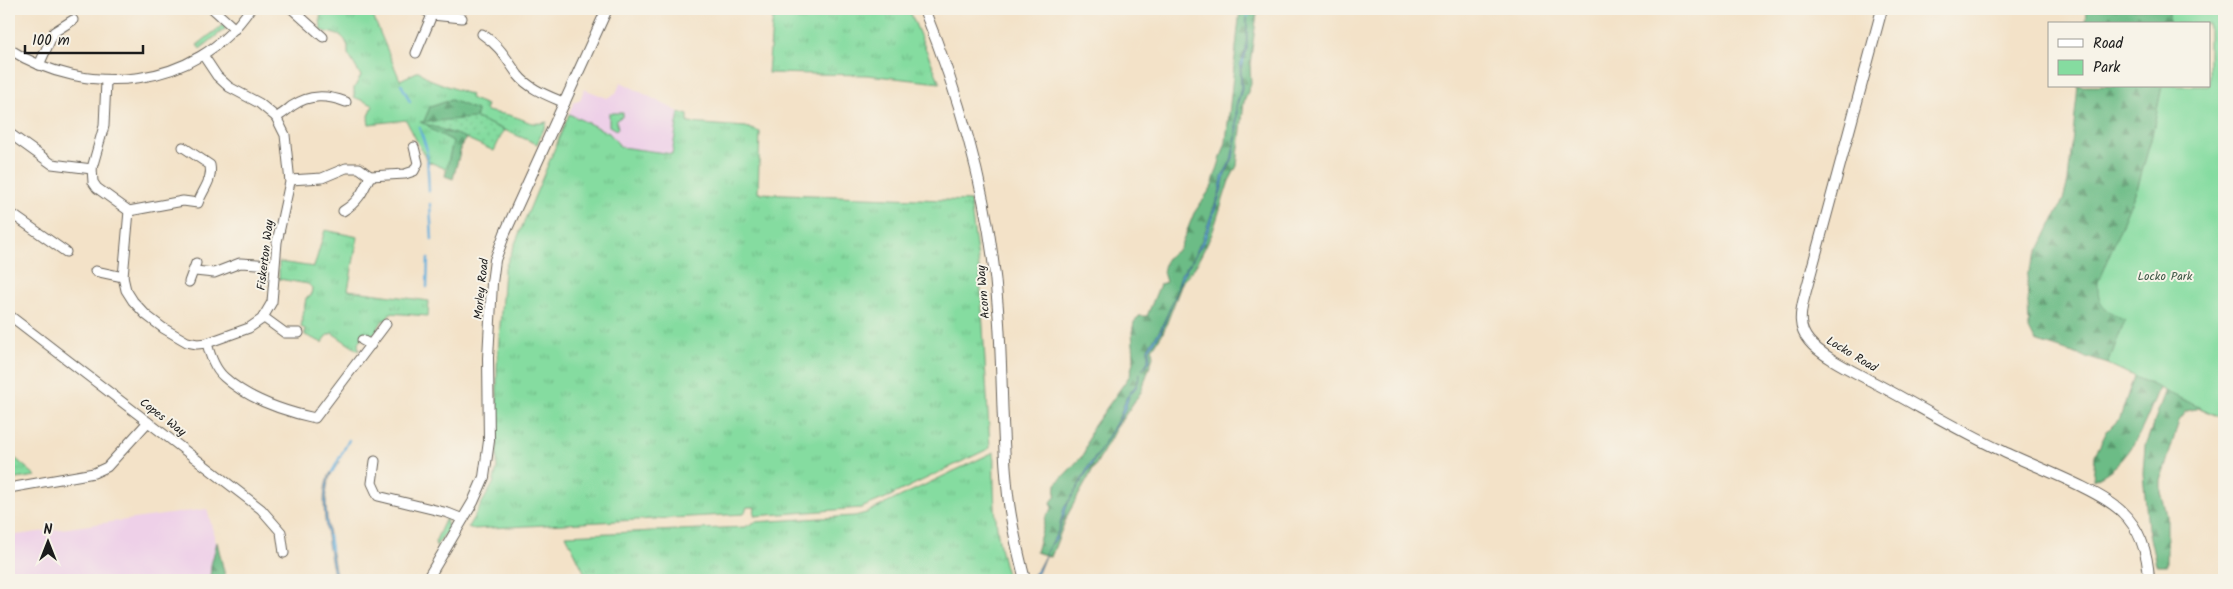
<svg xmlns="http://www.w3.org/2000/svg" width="2233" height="589" viewBox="0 0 2233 589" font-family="Kalam,sans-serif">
	<defs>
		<pattern id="grass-tufts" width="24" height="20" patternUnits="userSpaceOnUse" patternTransform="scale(1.25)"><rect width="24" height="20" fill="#85dca0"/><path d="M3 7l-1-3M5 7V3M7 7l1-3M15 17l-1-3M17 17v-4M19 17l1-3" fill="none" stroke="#72bc89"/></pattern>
		<pattern id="forest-firs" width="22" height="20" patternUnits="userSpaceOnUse" patternTransform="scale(1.25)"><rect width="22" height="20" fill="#6cbc86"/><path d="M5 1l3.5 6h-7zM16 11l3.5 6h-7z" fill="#58986d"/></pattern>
		<pattern id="garden-dots" width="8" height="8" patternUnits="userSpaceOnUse" patternTransform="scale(1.25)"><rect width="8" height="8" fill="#85dca0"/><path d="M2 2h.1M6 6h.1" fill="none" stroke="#72bc89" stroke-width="1.8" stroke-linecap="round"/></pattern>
		<pattern id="water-ripples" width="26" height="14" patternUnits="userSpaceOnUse" patternTransform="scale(1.25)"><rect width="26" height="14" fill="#62addb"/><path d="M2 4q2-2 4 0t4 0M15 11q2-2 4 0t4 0" fill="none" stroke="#508cb1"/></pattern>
	</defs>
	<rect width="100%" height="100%" fill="#f7f3e8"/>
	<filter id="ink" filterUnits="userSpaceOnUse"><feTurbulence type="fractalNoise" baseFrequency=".02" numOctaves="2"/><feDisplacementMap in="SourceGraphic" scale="10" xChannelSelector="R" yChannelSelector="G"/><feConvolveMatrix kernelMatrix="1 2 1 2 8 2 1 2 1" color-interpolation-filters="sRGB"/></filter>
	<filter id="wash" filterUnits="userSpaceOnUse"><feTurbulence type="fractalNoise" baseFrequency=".0096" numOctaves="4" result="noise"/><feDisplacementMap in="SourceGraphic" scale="20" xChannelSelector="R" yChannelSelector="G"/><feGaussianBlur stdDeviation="1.12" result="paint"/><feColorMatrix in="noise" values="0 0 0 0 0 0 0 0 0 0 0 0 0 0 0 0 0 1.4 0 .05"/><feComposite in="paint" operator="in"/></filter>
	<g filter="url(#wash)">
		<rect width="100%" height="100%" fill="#f3e2c8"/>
		<g fill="#eed0e8">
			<path d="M 621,82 L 679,112 L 672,154 L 621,147 L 609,133 L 569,114 L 574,102 L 580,100 L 584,89 L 607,98 L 616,93 Z"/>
			<path d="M 207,509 L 226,580 L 9,580 L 9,536 Z"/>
		</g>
		<g fill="url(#grass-tufts)" stroke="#507c5e">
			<path d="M 325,9 L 370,9 L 400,80 L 419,71 L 429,79 L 471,95 L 470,98 L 487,105 L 485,110 C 495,114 503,113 512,116 C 528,120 529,126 547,122 L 537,144 L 476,118 L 422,123 L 461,136 L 451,171 L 427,161 L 406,120 L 369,124 L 368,119 L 373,105 L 354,97 L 354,88 L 361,76 L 348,54 L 348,46 L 345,40 L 341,36 L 321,30 L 320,17 Z"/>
			<path d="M 768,9 L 909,9 L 940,83 L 867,75 L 768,73 L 773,14 Z"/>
			<path d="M 224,24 L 225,29 L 200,49 L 197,45 Z"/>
			<path d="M 679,112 L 688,115 L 688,123 L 746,127 L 760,132 L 758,193 L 970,201 L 980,275 L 990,448 L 894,494 L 892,492 L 893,495 L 861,508 L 754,516 L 755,507 L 747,507 L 744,514 L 473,529 L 468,527 L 493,484 L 497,468 L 497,367 L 504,270 L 569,114 L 609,133 L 621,147 L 672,154 Z"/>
			<path d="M 325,230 L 358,237 L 348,290 L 429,301 L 428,316 L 390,313 L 386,321 L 383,320 L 375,333 L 370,335 L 364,334 L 358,343 L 359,351 L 332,333 L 326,336 L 323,343 L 305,335 L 305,329 L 301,327 L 306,298 L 311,296 L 312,288 L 308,284 L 279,279 L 279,262 L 314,267 Z"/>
			<path d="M 994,452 C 993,495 995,540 1009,580 L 588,580 L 566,535 L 745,527 L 755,522 L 855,516 L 866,513 Z"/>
			<path d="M 9,453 L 36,476 L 9,480 Z"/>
			<path d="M 446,518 L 448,529 L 436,546 L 435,542 Z"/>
		</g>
		<g fill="url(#forest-firs)" stroke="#446c51">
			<path d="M 1240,9 L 1260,9 L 1257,14 L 1250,64 L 1251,84 L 1244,102 L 1237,166 L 1229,181 L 1212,234 L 1195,267 L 1183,281 L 1163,333 L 1152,349 L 1153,357 L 1141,392 L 1117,427 L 1068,514 L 1051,557 L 1036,552 L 1046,516 L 1052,509 L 1051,502 L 1055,497 L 1056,484 L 1084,454 L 1091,430 L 1130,375 L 1134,358 L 1132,332 L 1134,322 L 1139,316 L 1147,316 L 1160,284 L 1166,282 L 1163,272 L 1166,259 L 1180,248 L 1194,213 L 1211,188 L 1226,142 Z"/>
			<path d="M 2086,9 L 2169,9 L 2169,24 L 2085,24 Z"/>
			<path d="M 2078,86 L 2162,86 L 2151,140 L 2138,186 L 2098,283 L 2125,320 L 2108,364 L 2035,341 L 2029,329 L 2027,275 L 2063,200 L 2068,181 Z"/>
			<path d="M 451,100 L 477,110 L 475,126 L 462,144 L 453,179 L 445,176 L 453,141 L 432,130 L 424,121 L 430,107 Z"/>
			<path d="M 2134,376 L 2159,388 C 2144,425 2132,464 2093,480 L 2095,455 L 2107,431 L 2120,418 Z"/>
			<path d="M 2167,387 L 2224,419 L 2200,408 L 2187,411 L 2179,421 L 2161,481 L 2161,492 L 2167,515 L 2167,565 L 2156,565 L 2148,529 L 2143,473 L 2145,446 Z"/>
			<path d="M 217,542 L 226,580 L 192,580 L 210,578 L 211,565 Z"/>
		</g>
		<g fill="#85dca0" stroke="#507c5e">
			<path d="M 2169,9 L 2224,9 L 2224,419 L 2108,364 L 2125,320 C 2105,309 2097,309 2098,282 L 2138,186 L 2151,140 L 2162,86 L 2209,86 L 2209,24 L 2169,24 Z"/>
			<path d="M 609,113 L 623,113 L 623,116 L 616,120 L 618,128 L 616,130 L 609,126 Z"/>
		</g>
		<path fill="url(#garden-dots)" stroke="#507c5e" d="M 476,118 L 504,130 L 494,151 L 461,136 L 420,122 Z"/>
		<g fill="url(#water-ripples)" stroke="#3f647c">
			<path d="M 1247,15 L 1247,50 L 1241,69 L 1242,89 L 1237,105 L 1237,133 L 1233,158 L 1225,175 L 1221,192 L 1205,240 L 1183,275 L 1161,332 L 1149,350 L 1150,361 L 1142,370 L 1148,361 L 1148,348 L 1160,330 L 1175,297 L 1181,274 L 1191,262 L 1202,240 L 1219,194 L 1222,177 L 1231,160 L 1236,135 L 1236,106 L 1241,88 L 1240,64 L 1246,50 Z"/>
			<path d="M 1140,373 L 1137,386 L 1129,396 L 1124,412 L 1068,503 L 1056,539 L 1048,548 L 1038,573 L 1027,580 L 1038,569 L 1059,529 L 1064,508 L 1078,487 L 1089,465 L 1098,454 L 1120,416 L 1126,398 L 1136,385 Z"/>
			<path d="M 340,461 C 336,467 330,474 328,482 C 322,507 332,554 337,580 L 335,580 C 330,555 319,504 327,480 C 330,472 335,467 340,461 Z"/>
		</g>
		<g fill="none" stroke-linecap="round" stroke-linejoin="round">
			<g stroke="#62addb" stroke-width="2.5">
				<path d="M 1248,16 L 1251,9"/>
				<path d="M 401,84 L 410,102"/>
				<path d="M 419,127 L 427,150"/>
				<path d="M 427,153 L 429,191"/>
				<path d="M 430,204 L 432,240"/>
				<path d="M 427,287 L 428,258"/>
				<path d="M 332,472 L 349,440"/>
				<path d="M 329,536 L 331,550"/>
			</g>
		</g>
	</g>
	<g filter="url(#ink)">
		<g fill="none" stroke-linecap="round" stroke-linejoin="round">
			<defs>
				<g id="minor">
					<path d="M 213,9 L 235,29"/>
					<path d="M 292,9 L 323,37"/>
					<path d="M 432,15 L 462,18"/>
					<path d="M 482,34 C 501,47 505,57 518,75 C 529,89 549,96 565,103"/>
					<path d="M 9,49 C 87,99 196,89 250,9"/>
					<path d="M 416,53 L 432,15 L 423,9"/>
					<path d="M 39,65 L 54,32 L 73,20"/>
					<path d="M 106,81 L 104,126 L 92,168 L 93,182 L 97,188 L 129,211"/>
					<path d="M 276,117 C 282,115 287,110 292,106 C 310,94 327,95 346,102"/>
					<path d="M 9,133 L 52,164 L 92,169"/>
					<path d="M 290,180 L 322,178 L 346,168 L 359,168 L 370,176 L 405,174 L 414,171 L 418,163 L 414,147"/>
					<path d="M 129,211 L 123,277 L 126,290 L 133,301 L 146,315 L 163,328 L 187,342 L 197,344 L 207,343 L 249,328 L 262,319 L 272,302 L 277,242 L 290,182 L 285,135 L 276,117 L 259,103 L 229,87 L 217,76 L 203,55"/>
					<path d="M 129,211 L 183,201 L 198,203 C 203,189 213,180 210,165 L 183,147"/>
					<path d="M 343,211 C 358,202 363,192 370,176"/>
					<path d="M 9,212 L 66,252"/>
					<path d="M 95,271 L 123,277"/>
					<path d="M 195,271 L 214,273 L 240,263 L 274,265"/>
					<path d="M 189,282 L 196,263"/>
					<path d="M 9,315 L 261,509 L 281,532 L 284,553"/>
					<path d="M 263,317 L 285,333 L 299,333"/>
					<path d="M 362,340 L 371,345"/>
					<path d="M 207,343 C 210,355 214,368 224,377 C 248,399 283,411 315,418 L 386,324"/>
					<path d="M 375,461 L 372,483 L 378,496 L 448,513 L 463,519"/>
					<path d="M 9,488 L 94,473 L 107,467 L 148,422"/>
				</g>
				<g id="tertiary">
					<path d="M 924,9 C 963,105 991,205 998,309 C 1003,371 1001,433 1008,495 C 1011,524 1018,552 1025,580"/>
					<path d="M 1882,9 L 1804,298 C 1800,314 1798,328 1809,341 C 1822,357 1855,372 1873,382 C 1915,404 1957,430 2000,450 C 2031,465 2100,490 2122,512 C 2141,530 2148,555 2149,580"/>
					<path d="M 427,580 L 473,502 L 484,477 L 489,441 L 488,358 L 492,283 L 495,260 L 505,233 L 607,9"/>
				</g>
			</defs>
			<use href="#minor" stroke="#676158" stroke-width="11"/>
			<use href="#tertiary" stroke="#676158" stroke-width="12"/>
			<use href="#minor" stroke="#fff" stroke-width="9"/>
			<use href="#tertiary" stroke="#fff" stroke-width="10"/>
		</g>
	</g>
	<g text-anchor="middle" stroke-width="4" stroke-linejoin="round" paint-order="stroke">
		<g font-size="12" fill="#1c1c1c" stroke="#f7f3e8">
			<text transform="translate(265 255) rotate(-83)" y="4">Fiskerton Way</text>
			<text transform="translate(481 289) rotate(-84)" y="4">Morley Road</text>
			<text transform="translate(983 292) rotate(-95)" y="4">Acorn Way</text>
			<text transform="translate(1852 354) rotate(31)" y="4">Locko Road</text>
			<text transform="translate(163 417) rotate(37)" y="4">Copes Way</text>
		</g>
		<g font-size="12" fill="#3c5644" stroke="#f7f3e8">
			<text x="2165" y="280">Locko Park</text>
		</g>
	</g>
	<rect width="2233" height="589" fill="none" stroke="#f7f3e8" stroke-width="30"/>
	<rect x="2048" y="22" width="162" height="65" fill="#f7f3e8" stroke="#9f9d96"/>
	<rect x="2058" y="39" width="25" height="8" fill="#ffffff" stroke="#9f9d96"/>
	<text x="2093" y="48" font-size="15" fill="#1c1c1c">Road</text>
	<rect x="2058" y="60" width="25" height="15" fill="#85dca0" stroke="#9f9d96"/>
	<text x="2093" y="72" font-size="15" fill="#1c1c1c">Park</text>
	<g transform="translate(48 542)" stroke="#f7f3e8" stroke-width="4" paint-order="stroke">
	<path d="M0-4L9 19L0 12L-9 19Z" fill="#1c1c1c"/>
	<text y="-8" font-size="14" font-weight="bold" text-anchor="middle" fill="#1c1c1c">N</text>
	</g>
	<path d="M25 45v8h118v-8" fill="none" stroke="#1c1c1c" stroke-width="2.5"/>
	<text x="32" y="45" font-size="15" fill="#1c1c1c" stroke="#f7f3e8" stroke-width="4" paint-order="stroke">100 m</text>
</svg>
